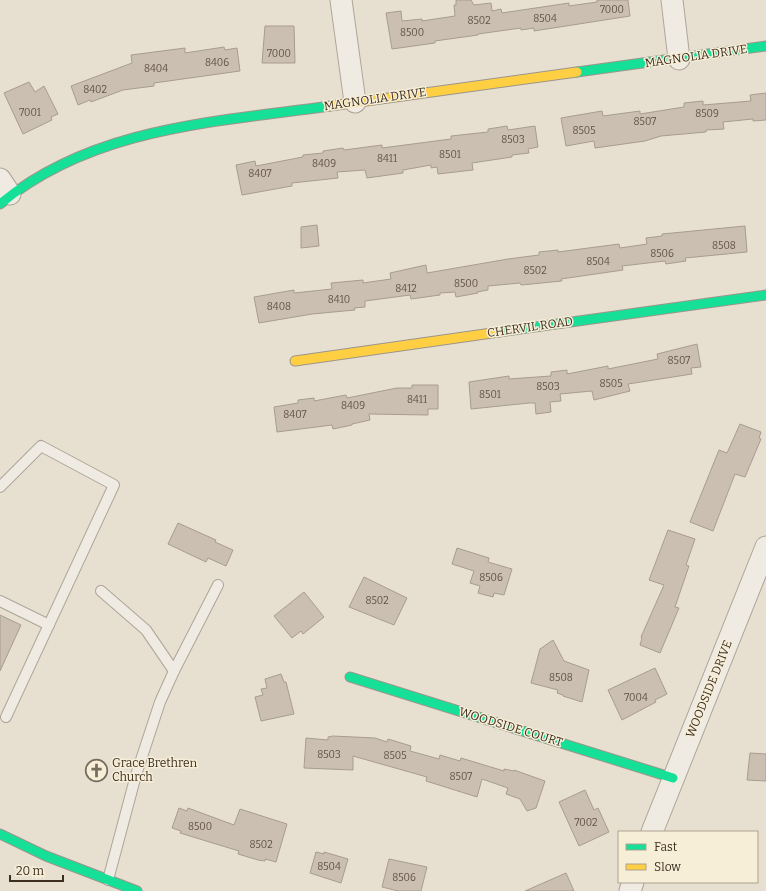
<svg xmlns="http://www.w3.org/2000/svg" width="766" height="891" viewBox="0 0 766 891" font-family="Bitter,serif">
	<rect width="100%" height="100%" fill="#e7e0d1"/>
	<g fill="#cbbfb2" stroke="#a89c90">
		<path d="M 456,0 L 471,0 L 474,5 L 491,3 L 492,11 L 501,9 L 502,13 L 569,3 L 569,6 L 597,2 L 597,0 L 628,0 L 630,16 L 534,31 L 534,28 L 521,30 L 521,28 L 478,34 L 478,35 L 435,41 L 435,43 L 392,49 L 386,13 L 401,11 L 402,21 L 422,19 L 422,21 L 455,16 L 454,5 L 456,5 Z"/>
		<path d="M 265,26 L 294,26 L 295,63 L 262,63 Z"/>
		<path d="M 224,47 L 225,50 L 237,48 L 240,71 L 154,83 L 154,86 L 123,90 L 91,102 L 90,100 L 78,105 L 71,86 L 132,63 L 131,55 L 185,48 L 185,53 Z"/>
		<path d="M 29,82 L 35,92 L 44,86 L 58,114 L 51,117 L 52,120 L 23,134 L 4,93 Z"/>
		<path d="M 766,93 L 766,120 L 753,121 L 753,119 L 723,122 L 724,129 L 706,130 L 706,132 L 661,136 L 645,141 L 595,148 L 594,141 L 566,146 L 561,118 L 602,111 L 603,116 L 640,111 L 640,114 L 684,107 L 684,103 L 703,101 L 703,105 L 751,101 L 750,95 Z"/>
		<path d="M 507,126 L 508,130 L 535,126 L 538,147 L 528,149 L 529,153 L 512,155 L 512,157 L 472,163 L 473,170 L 438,174 L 437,167 L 431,168 L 431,165 L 403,170 L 403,173 L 367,178 L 365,170 L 337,172 L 338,178 L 292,183 L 292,186 L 242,195 L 236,165 L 255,161 L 256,166 L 303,157 L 303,155 L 323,153 L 323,151 L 343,148 L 344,150 L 382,145 L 382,148 L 451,139 L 451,136 L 488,132 L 488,129 Z"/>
		<path d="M 317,225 L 319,246 L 301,248 L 301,227 Z"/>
		<path d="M 745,226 L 747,252 L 685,258 L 686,261 L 666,264 L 665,261 L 622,266 L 623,270 L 561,279 L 562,281 L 521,285 L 520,283 L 488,286 L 488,290 L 477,292 L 478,293 L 456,297 L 455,292 L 440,293 L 440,295 L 411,299 L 410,295 L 365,301 L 365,307 L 354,308 L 355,310 L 312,314 L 259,323 L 254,297 L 294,290 L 294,293 L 332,289 L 331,283 L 363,280 L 363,283 L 391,279 L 390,273 L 426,265 L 427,273 L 508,259 L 539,255 L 539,252 L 558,250 L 558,252 L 619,244 L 620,248 L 647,244 L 646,238 L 662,236 L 662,234 Z"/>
		<path d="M 697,344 L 701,367 L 691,368 L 692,374 L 628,384 L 630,391 L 594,400 L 592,391 L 560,394 L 561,401 L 550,402 L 551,412 L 536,414 L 535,403 L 529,403 L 471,409 L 469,382 L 509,376 L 509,379 L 551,376 L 551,372 L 567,370 L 567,374 L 608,366 L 608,369 L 658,359 L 657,354 Z"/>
		<path d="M 412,385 L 438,385 L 438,409 L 428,409 L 428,415 L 369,414 L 370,420 L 352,424 L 352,425 L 333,429 L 332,425 L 277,432 L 274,407 L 298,403 L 298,400 L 314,398 L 314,401 L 346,395 L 347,398 L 397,388 L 412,388 Z"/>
		<path d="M 740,424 L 761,432 L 759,438 L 761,439 L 745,477 L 735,474 L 713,531 L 690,522 L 719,450 L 727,453 Z"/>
		<path d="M 178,523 L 216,540 L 215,542 L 233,550 L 226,566 L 208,558 L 206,562 L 168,544 Z"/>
		<path d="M 668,530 L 695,539 L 686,565 L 689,566 L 675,607 L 679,608 L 660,653 L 640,645 L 642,638 L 641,637 L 664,585 L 649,580 Z"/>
		<path d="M 457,548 L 489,558 L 488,562 L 512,569 L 504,595 L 494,593 L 493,597 L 478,593 L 480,586 L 470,583 L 474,571 L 452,564 Z"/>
		<path d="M 364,577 L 407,598 L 394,625 L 349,607 Z"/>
		<path d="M 304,592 L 324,617 L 303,634 L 301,631 L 292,638 L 274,616 Z"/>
		<path d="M 0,615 L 21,625 L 0,671 Z"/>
		<path d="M 553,640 L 564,661 L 589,670 L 582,702 L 563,696 L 563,695 L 557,693 L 558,690 L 531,683 L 540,649 Z"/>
		<path d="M 655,668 L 667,694 L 655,700 L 656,702 L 622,720 L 608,690 Z"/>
		<path d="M 281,674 L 284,682 L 286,682 L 294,714 L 261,721 L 255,697 L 263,695 L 261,689 L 267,688 L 265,679 Z"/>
		<path d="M 333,736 L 375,738 L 387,742 L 388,739 L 411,746 L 410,751 L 439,759 L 440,755 L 460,761 L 461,758 L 504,771 L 504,769 L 514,771 L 514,770 L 545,781 L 536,808 L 527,811 L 520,799 L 506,794 L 508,788 L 482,779 L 477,797 L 426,781 L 427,777 L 353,756 L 353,770 L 304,768 L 306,738 L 328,740 L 328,737 Z"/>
		<path d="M 750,753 L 766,754 L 766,781 L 747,780 Z"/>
		<path d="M 585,790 L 594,810 L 598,808 L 609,832 L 579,846 L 559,802 Z"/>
		<path d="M 179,808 L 187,811 L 188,808 L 234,825 L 240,809 L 287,824 L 276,862 L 265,859 L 265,861 L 258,860 L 238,854 L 239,851 L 180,833 L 181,831 L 172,828 Z"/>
		<path d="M 316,852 L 324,854 L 324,852 L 348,859 L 341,883 L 310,873 Z"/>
		<path d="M 389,859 L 427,867 L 421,891 L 398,891 L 382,887 Z"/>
		<path d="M 566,873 L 574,891 L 525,891 Z"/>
	</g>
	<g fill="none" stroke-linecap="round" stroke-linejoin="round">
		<defs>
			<g id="lane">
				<path d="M 0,487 L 41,446 L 114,485 L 6,717"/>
				<path d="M 101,591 L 146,630 L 174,671"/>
				<path d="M 0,601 L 49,625"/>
				<path d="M 108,880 L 136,775 L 160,702 L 174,671 L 218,585"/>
			</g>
			<g id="street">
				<path d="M 341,0 L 355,102"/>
				<path d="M 672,0 L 679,59"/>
				<path d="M 0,179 L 10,194"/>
				<path d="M 652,832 L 766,547"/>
				<path d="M 630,891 L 633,882"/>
			</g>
			<g id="fast">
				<path d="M 577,72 L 766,46"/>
				<path d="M 0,204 C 93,127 216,122 330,106"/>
				<path d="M 499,332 L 766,295"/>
				<path d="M 350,677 L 673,778"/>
				<path d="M 0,834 L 46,856 L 137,891"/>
			</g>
			<g id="slow">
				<path d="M 330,106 L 577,72"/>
				<path d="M 295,361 L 499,332"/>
			</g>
		</defs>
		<use href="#lane" stroke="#ada599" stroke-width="12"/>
		<use href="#street" stroke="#ada599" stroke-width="23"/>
		<use href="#fast" stroke="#9c958a" stroke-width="11"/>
		<use href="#slow" stroke="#9c958a" stroke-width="11"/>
		<use href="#lane" stroke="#efebe3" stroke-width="10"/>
		<use href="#street" stroke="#efebe3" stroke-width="21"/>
		<use href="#fast" stroke="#16e098" stroke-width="9"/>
		<use href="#slow" stroke="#ffcf43" stroke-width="9"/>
	</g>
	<defs>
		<symbol id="church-ring" viewBox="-11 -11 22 22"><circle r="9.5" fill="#f7eed8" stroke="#786c5e" stroke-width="1.5"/><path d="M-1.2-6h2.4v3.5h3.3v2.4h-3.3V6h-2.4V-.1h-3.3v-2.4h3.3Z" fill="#786c5e"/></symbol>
	</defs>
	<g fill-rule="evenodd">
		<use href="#church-ring" x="84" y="758" width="25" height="25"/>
	</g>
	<g text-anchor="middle" stroke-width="3" stroke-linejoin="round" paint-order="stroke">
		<g font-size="10" fill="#605244">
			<text x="612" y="13">7000</text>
			<text x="545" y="22">8504</text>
			<text x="479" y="24">8502</text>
			<text x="412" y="36">8500</text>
			<text x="279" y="57">7000</text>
			<text x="217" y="66">8406</text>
			<text x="156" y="72">8404</text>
			<text x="95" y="93">8402</text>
			<text x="30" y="116">7001</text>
			<text x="707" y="117">8509</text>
			<text x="645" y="125">8507</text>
			<text x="584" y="134">8505</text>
			<text x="513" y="143">8503</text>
			<text x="450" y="158">8501</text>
			<text x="387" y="162">8411</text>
			<text x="324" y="167">8409</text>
			<text x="260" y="177">8407</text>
			<text x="724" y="249">8508</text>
			<text x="662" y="257">8506</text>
			<text x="598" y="265">8504</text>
			<text x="535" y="274">8502</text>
			<text x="466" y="287">8500</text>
			<text x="406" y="292">8412</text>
			<text x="339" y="303">8410</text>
			<text x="279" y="310">8408</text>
			<text x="679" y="364">8507</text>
			<text x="611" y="387">8505</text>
			<text x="548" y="390">8503</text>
			<text x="490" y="398">8501</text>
			<text x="417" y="403">8411</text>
			<text x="353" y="409">8409</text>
			<text x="295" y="418">8407</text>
			<text x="491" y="581">8506</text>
			<text x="377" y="604">8502</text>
			<text x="561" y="681">8508</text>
			<text x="636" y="701">7004</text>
			<text x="329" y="758">8503</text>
			<text x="395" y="759">8505</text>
			<text x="461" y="780">8507</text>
			<text x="586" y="826">7002</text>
			<text x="200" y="830">8500</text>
			<text x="261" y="848">8502</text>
			<text x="329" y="870">8504</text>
			<text x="404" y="881">8506</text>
		</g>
		<g font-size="12" fill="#3d2e20" stroke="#f7eed8">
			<text transform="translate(696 56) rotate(-8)" y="4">MAGNOLIA DRIVE</text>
			<text transform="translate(375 99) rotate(-8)" y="4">MAGNOLIA DRIVE</text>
			<text transform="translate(530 327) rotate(-8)" y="4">CHERVIL ROAD</text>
			<text transform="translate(709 689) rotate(-68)" y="4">WOODSIDE DRIVE</text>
			<text transform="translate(511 727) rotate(17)" y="4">WOODSIDE COURT</text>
		</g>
		<g font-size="12" fill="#3d2e20" stroke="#f7eed8" text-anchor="start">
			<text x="112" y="767">Grace Brethren<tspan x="112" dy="14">Church</tspan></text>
		</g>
	</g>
	<rect x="618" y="831" width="140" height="52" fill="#f7eed8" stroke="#ada18e"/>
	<rect x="626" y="844" width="20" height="6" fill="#16e098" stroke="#ada18e"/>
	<text x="654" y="851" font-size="12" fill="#3d2e20">Fast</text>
	<rect x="626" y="864" width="20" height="6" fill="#ffcf43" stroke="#ada18e"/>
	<text x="654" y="871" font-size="12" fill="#3d2e20">Slow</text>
	<path d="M10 875v6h53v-6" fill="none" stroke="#3d2e20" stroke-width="2"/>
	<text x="16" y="875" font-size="12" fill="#3d2e20" stroke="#f7eed8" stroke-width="3" paint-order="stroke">20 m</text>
</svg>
